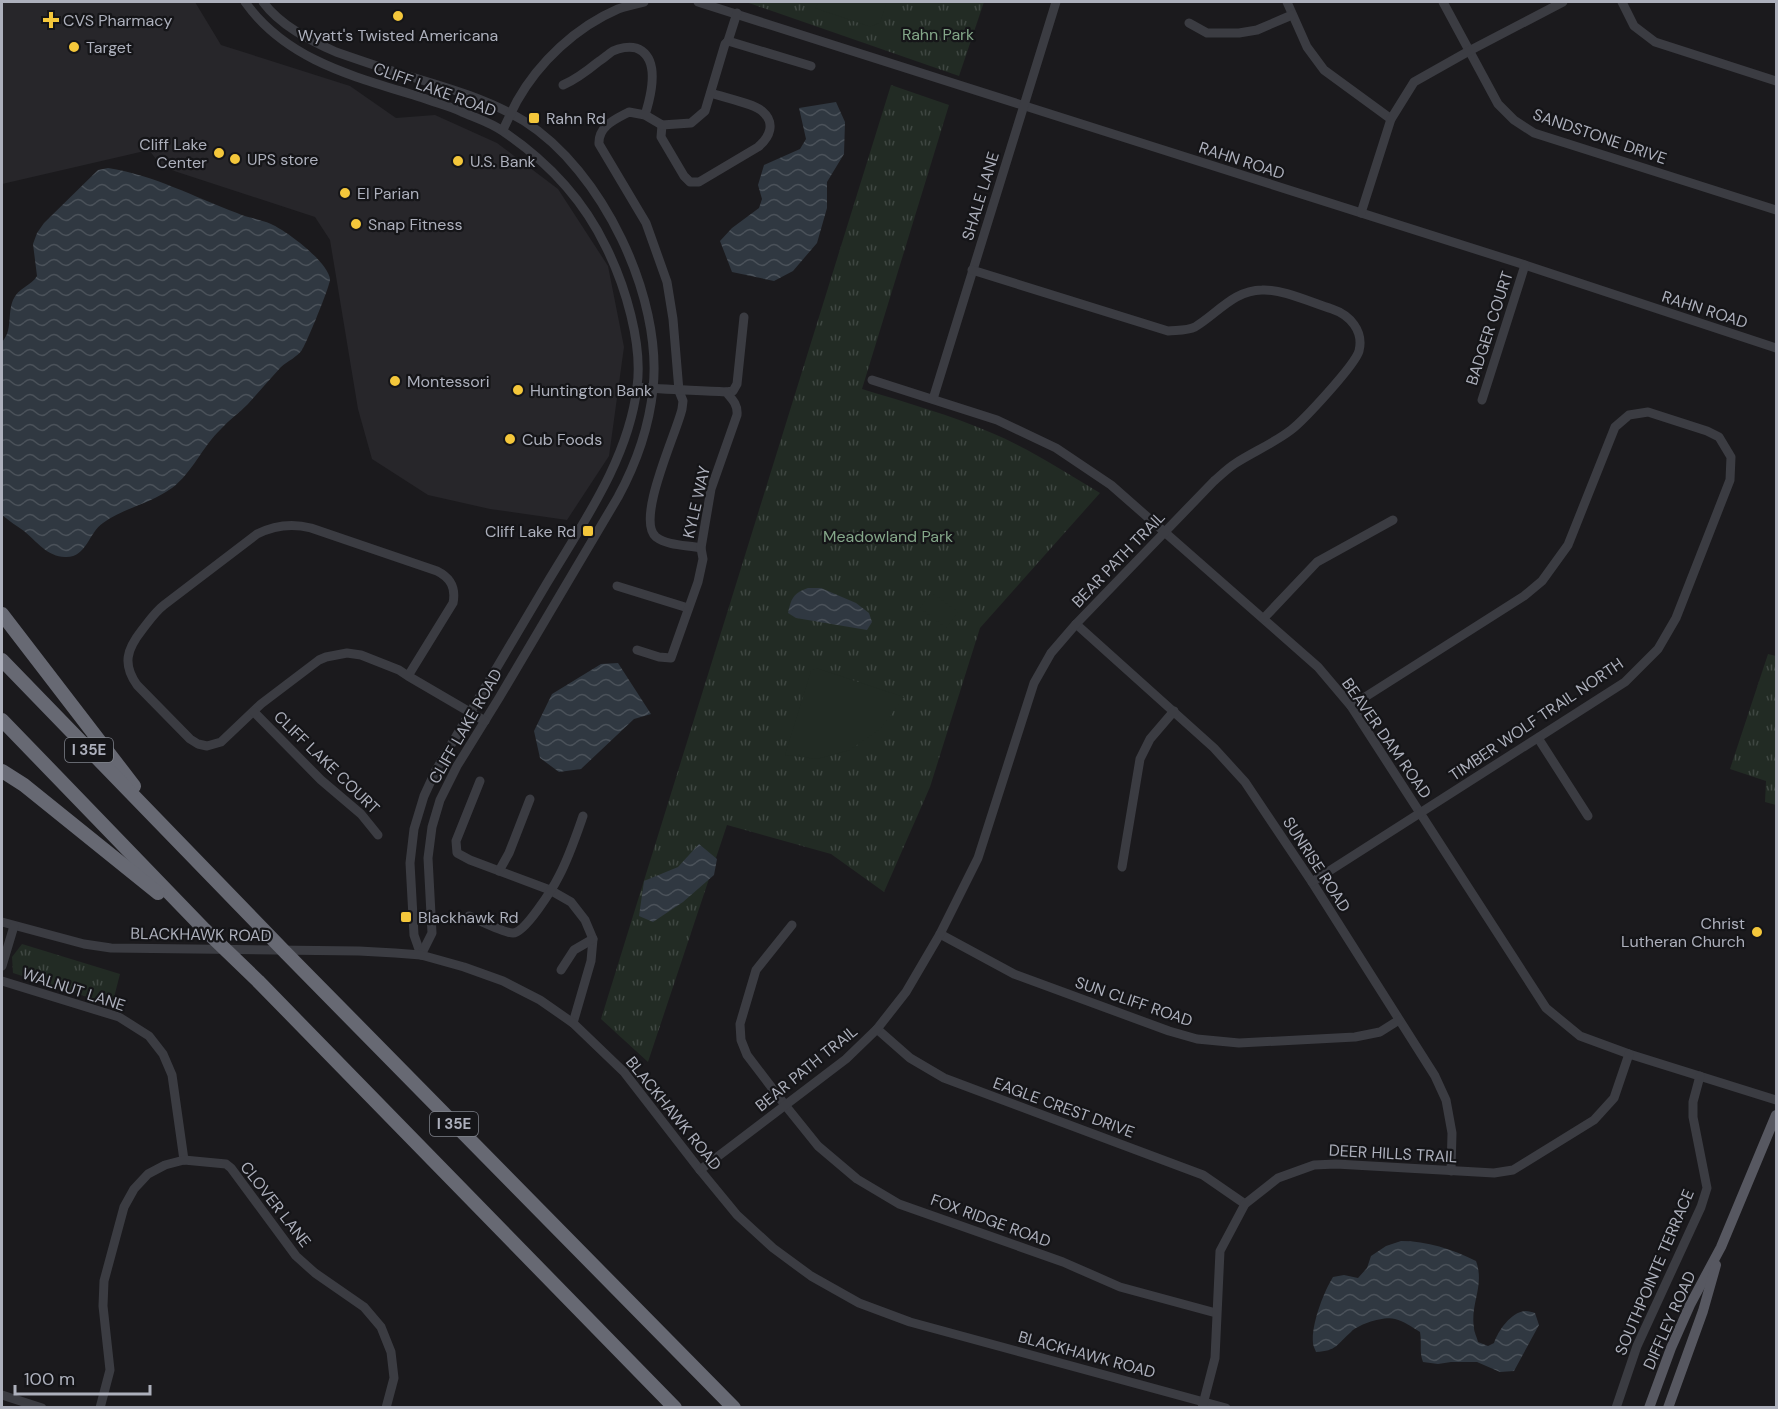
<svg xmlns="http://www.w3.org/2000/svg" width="1778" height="1409" viewBox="0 0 1778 1409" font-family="'DM Sans',sans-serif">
	<defs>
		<pattern id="grass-tufts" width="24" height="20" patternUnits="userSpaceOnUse" patternTransform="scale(1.5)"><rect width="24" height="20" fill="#222b24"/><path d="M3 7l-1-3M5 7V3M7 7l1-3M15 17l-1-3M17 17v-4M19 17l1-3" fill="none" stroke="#3f4742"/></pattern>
		<pattern id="water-waves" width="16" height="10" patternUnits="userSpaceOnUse" patternTransform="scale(1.5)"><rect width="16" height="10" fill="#303841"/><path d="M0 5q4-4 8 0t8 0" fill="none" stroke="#4b525a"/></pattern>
	</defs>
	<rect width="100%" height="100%" fill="#1b1a1d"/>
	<path fill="#27262a" d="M 2,2 L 195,2 L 221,45 L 350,86 L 396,118 L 435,115 L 497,143 L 558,189 L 608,266 L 624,347 L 609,456 L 567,520 L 490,509 L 428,495 L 372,459 L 358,409 L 330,240 L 315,217 L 162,167 L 149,150 L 2,184 Z"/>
	<g fill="url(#grass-tufts)">
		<path d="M 746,2 L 984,2 L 959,76 Z"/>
		<path d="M 891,85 L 949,105 L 862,389 C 905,402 950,415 992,433 C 1030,449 1065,472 1100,493 L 980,628 L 930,787 L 884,892 L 831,854 L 727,825 L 648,1062 L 601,1019 Z"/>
		<path d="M 1768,654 L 1776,656 L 1776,805 L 1765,802 L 1766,781 L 1730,769 Z"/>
		<path d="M 22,944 L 120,974 L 112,1005 L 13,973 L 12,957 Z"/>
	</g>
	<g fill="#222b24">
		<path d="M 819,2 L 887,2 L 880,22 L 871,27 L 815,8 Z"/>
		<path d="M 931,592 L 958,612 L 946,628 L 920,608 Z"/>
		<path d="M 816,668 L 904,697 L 881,728 L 850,750 L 817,759 L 785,755 L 811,671 Z"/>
	</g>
	<g fill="url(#water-waves)">
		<path d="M 836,102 L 845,122 L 844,154 L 827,182 L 827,208 L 817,243 L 793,271 L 774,281 L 732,272 L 720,241 L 732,228 L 759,208 L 762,199 L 758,185 L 764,165 L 800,149 L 806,139 L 799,108 Z"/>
		<path d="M 108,168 C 154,175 194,197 237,213 C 248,218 260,219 271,224 C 287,231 328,262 330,279 C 331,284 306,345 302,350 C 297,357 288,361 281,367 C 270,379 259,392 248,404 C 239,413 229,420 221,429 C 202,447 193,472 172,488 C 150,504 123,508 103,523 C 88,533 87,558 65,557 C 48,557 36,541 24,531 C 17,526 9,521 2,515 L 2,342 C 13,330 7,315 13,300 C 18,288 31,286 37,276 L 33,244 L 37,233 L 44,223 L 98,170 Z"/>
		<path d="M 808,588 L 821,588 L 856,603 L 869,613 L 872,622 L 867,630 L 796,618 L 788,613 C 791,599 793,593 808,588 Z"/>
		<path d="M 618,663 L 651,714 L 634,719 L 581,769 L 559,772 L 540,758 L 534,731 L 552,694 L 601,664 Z"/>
		<path d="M 699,844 L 717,859 L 714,875 L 683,902 L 653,922 L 639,916 L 644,881 L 678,867 Z"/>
		<path d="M 1401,1241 C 1427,1241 1452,1249 1476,1261 C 1485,1286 1470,1303 1474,1328 C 1474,1332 1477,1337 1478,1342 L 1488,1346 L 1494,1343 C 1498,1331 1511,1312 1525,1311 C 1529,1311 1532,1312 1535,1313 L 1539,1325 L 1514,1371 L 1500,1372 L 1477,1362 L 1451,1362 L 1438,1364 L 1423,1362 C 1419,1352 1422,1344 1420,1332 C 1412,1327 1404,1321 1395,1319 C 1384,1316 1359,1324 1351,1332 C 1337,1344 1337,1351 1316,1352 C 1315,1349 1313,1346 1313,1343 C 1311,1325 1324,1291 1333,1277 L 1344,1275 L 1358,1278 L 1367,1268 L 1371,1256 L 1386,1246 Z"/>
	</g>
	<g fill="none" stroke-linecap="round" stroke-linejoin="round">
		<g stroke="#3b3c42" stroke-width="9">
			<path d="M 245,2 C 288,62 357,77 423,98 C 436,103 450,106 462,112 C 476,118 492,123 504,132 C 548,162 583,199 606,247 C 625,285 643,344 637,387 C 629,458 583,523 547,583 C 510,646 473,708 436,770 L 424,796 L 414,829 L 410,863 L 414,935 L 421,955"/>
			<path d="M 263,2 C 280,25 309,40 336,52 C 359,60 382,68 405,75 C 445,87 488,99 524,121 C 602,170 663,297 653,389 C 649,427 636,464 618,497 L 499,698 L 457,766 L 440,800 L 432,827 L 428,858 L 432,933 L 421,955"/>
			<path d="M 698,2 L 1525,265 L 1776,348"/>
			<path d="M 1287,2 L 1307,47 L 1324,70 L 1391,119"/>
			<path d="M 1443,2 L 1498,104 L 1514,120 L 1534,133 L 1776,210"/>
			<path d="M 1622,2 L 1634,26 L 1655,42 L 1776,81"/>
			<path d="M 1189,23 L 1207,33 L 1239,33 L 1257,30 L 1292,15"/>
			<path d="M 728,41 L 811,66"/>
			<path d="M 563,85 C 577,79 587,71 598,62 C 603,59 608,54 613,51 C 619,48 629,46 636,48 C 661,57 651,96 645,115"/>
			<path d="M 662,125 L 661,137 L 684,176 L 690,182 L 699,182 L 758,147 C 770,137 776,123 762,111 C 755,104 722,97 711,93"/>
			<path d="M 503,130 C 507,121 512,111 517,101 C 539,62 576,27 618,9 C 626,6 635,4 644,2"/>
			<path d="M 1361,213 L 1391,119 L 1414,82 L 1469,51 L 1563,2"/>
			<path d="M 872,380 L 997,420 L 1056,448 L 1111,485 L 1318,667 L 1351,706 L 1546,1008 L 1580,1036 L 1629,1054 L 1776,1100"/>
			<path d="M 726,392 L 733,391 L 737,384 L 744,317"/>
			<path d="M 933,399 L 1056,2"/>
			<path d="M 1482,400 L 1525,265"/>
			<path d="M 701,548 C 686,545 668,546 656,537 C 635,520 677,432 682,409 L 683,401 L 679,391 L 673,319 L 667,282 L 646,223 L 599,144 C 598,126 616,119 629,112 L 645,115 L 662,125 L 691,123 L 705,111 L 725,44 L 728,41 L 737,13"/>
			<path d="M 617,586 L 688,608"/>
			<path d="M 1264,618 L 1317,562 L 1393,520"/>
			<path d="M 1076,624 L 1214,748 L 1245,782 L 1312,882 L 1435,1076 L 1446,1100 L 1452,1133 L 1451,1171"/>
			<path d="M 637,650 L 659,657 L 671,658 L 698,582 L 703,559 L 701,548 L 711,489 L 737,415 C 738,405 733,400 726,392 C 696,390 667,390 637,387"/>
			<path d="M 408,676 L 453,603 C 456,588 451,578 437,571 L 311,528 C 292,523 275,525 257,534 L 164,605 C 155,612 149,621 142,630 C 127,649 122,664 137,685 L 190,739 L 198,744 L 207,746 L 221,742 L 261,704 L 319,660 L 326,657 L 347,653 L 361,655 L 399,670 L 408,676 L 485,721"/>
			<path d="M 254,712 L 321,780 L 361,814 L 378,835"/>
			<path d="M 1538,738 L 1588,816"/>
			<path d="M 480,781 L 456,841 L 457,853 L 470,860 L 550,890 L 571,902 L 585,920 L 593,939 L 591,961 L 573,1023"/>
			<path d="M 1122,867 L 1140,759 L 1150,739 L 1174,711"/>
			<path d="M 499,871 L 509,853 L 530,799"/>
			<path d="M 1312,882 L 1625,682 L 1658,649 L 1676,618 L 1730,480 L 1731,457 L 1719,437 L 1707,431 L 1648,412 L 1629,415 L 1615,427 L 1568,545 L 1542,581 L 1524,596 L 1351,706"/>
			<path d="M 469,916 C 479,920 504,933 513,933 C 525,933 553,888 559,876 C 569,857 576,836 583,816"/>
			<path d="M 2,922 L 84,944 L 111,948 L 359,951 L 395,953 L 421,955 L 464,967 L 503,981 L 540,1000 L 573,1023 L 624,1072 L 700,1170 L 737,1215 L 773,1248 L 811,1276 L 859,1303 L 910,1322 L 1226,1408"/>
			<path d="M 792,925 L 756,970 L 740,1024 L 741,1040 L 747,1055 L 785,1105 L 818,1146 L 857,1179 L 899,1204 L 1063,1262 L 1120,1287 L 1216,1313"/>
			<path d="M 940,934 L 1014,974 L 1169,1031 L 1197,1039 L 1239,1043 L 1355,1037 L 1380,1032 L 1399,1020"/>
			<path d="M 2,966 L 14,926"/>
			<path d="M 561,970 L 574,950 L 593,939"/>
			<path d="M 2,981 L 119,1017 L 149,1036 L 163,1054 L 172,1075 L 184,1160"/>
			<path d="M 877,1029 L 910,1058 L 944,1078 L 1203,1175 L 1245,1204"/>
			<path d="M 700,1170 L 846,1059 L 877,1029 L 906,992 L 940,934 L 978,858 L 1034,683 L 1051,653 L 1076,624 L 1214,481 C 1221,475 1228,468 1236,463 C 1253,452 1274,443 1291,430 C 1304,420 1355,365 1359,351 C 1364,331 1350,315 1332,309 C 1312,303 1283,289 1262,290 C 1234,290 1217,314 1195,327 C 1187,331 1176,330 1168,331 L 972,270"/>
			<path d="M 2,1395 L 42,1408"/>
			<path d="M 100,1408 L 110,1370 L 103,1306 L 104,1281 L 124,1207 L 134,1189 L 148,1174 L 165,1165 L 184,1160 L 226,1164 L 231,1168 L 296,1256 L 315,1273 L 364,1307 L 381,1327 L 391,1352 L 394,1378 L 386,1408"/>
			<path d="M 1202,1408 L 1215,1358 L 1220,1251 L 1245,1204 L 1278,1178 L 1314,1165 L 1336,1164 L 1494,1173 L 1513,1170 L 1594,1120 L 1614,1098 L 1629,1054"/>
			<path d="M 1616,1408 L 1637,1346 L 1701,1207 L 1707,1188 L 1693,1117 L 1693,1102 L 1700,1076"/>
		</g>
		<g stroke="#575861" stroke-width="10">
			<path d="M 1649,1408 L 1671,1348 L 1690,1305 L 1721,1247 L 1776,1115"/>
			<path d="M 1668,1408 L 1703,1311 L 1716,1265"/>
		</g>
		<g stroke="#676973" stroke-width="14">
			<path d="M 2,614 L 134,786"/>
			<path d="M 2,660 L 286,953 L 734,1408"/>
			<path d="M 2,720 L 204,929 L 258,981 L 675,1408"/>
			<path d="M 2,771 L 24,785 L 158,893"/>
		</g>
	</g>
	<g fill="#f4c73b" stroke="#151518" stroke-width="2">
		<circle cx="398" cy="16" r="6"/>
		<path d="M48 11h6v6h6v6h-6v6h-6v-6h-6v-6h6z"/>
		<circle cx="74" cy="47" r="6"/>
		<rect x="528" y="112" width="12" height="12" rx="3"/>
		<circle cx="219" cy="153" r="6"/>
		<circle cx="235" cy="159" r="6"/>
		<circle cx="458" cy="161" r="6"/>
		<circle cx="345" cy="193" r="6"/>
		<circle cx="356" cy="224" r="6"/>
		<circle cx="395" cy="381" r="6"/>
		<circle cx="518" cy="390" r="6"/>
		<circle cx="510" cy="439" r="6"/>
		<rect x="582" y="525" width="12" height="12" rx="3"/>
		<rect x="400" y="911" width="12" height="12" rx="3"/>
		<circle cx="1757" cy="932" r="6"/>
	</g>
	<g text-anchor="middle" stroke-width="4.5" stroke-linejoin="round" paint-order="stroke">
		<g fill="#151518" stroke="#7f828b" stroke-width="1.5">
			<rect x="65" y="738" width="48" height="24" rx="4.5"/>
			<rect x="430" y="1112" width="48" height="24" rx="4.5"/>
		</g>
		<g font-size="15" font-weight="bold" fill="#adb0bc">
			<text x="89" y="755">I 35E</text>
			<text x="454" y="1129">I 35E</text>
		</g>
		<g font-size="16" fill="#adb0bc" stroke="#151518" text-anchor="start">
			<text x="63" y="26">CVS Pharmacy</text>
			<text x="398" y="41" text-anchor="middle">Wyatt's Twisted Americana</text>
			<text x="86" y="53">Target</text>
			<text x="546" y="124">Rahn Rd</text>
			<text x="207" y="150" text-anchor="end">Cliff Lake<tspan x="207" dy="18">Center</tspan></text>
			<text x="247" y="165">UPS store</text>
			<text x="470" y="167">U.S. Bank</text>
			<text x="357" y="199">El Parian</text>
			<text x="368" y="230">Snap Fitness</text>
			<text x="407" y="387">Montessori</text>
			<text x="530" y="396">Huntington Bank</text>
			<text x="522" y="445">Cub Foods</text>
			<text x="576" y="537" text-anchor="end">Cliff Lake Rd</text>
			<text x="418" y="923">Blackhawk Rd</text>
			<text x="1745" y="929" text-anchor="end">Christ<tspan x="1745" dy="18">Lutheran Church</tspan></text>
		</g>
		<g font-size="16" fill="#84a789" stroke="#151518">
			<text x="938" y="40">Rahn Park</text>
			<text x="888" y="542">Meadowland Park</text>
		</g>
		<g font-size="16" fill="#adb0bc" stroke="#151518">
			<text transform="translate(435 89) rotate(20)" y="6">CLIFF LAKE ROAD</text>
			<text transform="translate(1600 136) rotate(19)" y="6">SANDSTONE DRIVE</text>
			<text transform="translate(1242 160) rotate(18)" y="6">RAHN ROAD</text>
			<text transform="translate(980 196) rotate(-73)" y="6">SHALE LANE</text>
			<text transform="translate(1705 309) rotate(18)" y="6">RAHN ROAD</text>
			<text transform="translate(1489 328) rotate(-72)" y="6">BADGER COURT</text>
			<text transform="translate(696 502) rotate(-77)" y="6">KYLE WAY</text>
			<text transform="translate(1118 559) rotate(-46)" y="6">BEAR PATH TRAIL</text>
			<text transform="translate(1536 719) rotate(-34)" y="6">TIMBER WOLF TRAIL NORTH</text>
			<text transform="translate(465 726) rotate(-60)" y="6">CLIFF LAKE ROAD</text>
			<text transform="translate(1387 738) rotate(55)" y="6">BEAVER DAM ROAD</text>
			<text transform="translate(327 762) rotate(44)" y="6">CLIFF LAKE COURT</text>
			<text transform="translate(1317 864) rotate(57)" y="6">SUNRISE ROAD</text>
			<text transform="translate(201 934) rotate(1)" y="6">BLACKHAWK ROAD</text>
			<text transform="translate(74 989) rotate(18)" y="6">WALNUT LANE</text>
			<text transform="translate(1134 1001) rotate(19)" y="6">SUN CLIFF ROAD</text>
			<text transform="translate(806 1068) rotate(-39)" y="6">BEAR PATH TRAIL</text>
			<text transform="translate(1064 1107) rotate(20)" y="6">EAGLE CREST DRIVE</text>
			<text transform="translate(674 1113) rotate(51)" y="6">BLACKHAWK ROAD</text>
			<text transform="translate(1393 1153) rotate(3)" y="6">DEER HILLS TRAIL</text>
			<text transform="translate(276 1204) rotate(52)" y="6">CLOVER LANE</text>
			<text transform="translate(991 1220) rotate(20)" y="6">FOX RIDGE ROAD</text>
			<text transform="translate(1654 1272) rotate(-67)" y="6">SOUTHPOINTE TERRACE</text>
			<text transform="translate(1669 1320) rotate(-66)" y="6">DIFFLEY ROAD</text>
			<text transform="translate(1087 1354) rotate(15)" y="6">BLACKHAWK ROAD</text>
		</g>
	</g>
	<rect width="1778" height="1409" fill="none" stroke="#adb0bc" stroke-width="6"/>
	<path d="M15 1385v9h135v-9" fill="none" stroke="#adb0bc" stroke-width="3"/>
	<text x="24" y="1385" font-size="18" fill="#adb0bc" stroke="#151518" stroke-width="4.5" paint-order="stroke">100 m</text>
</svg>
